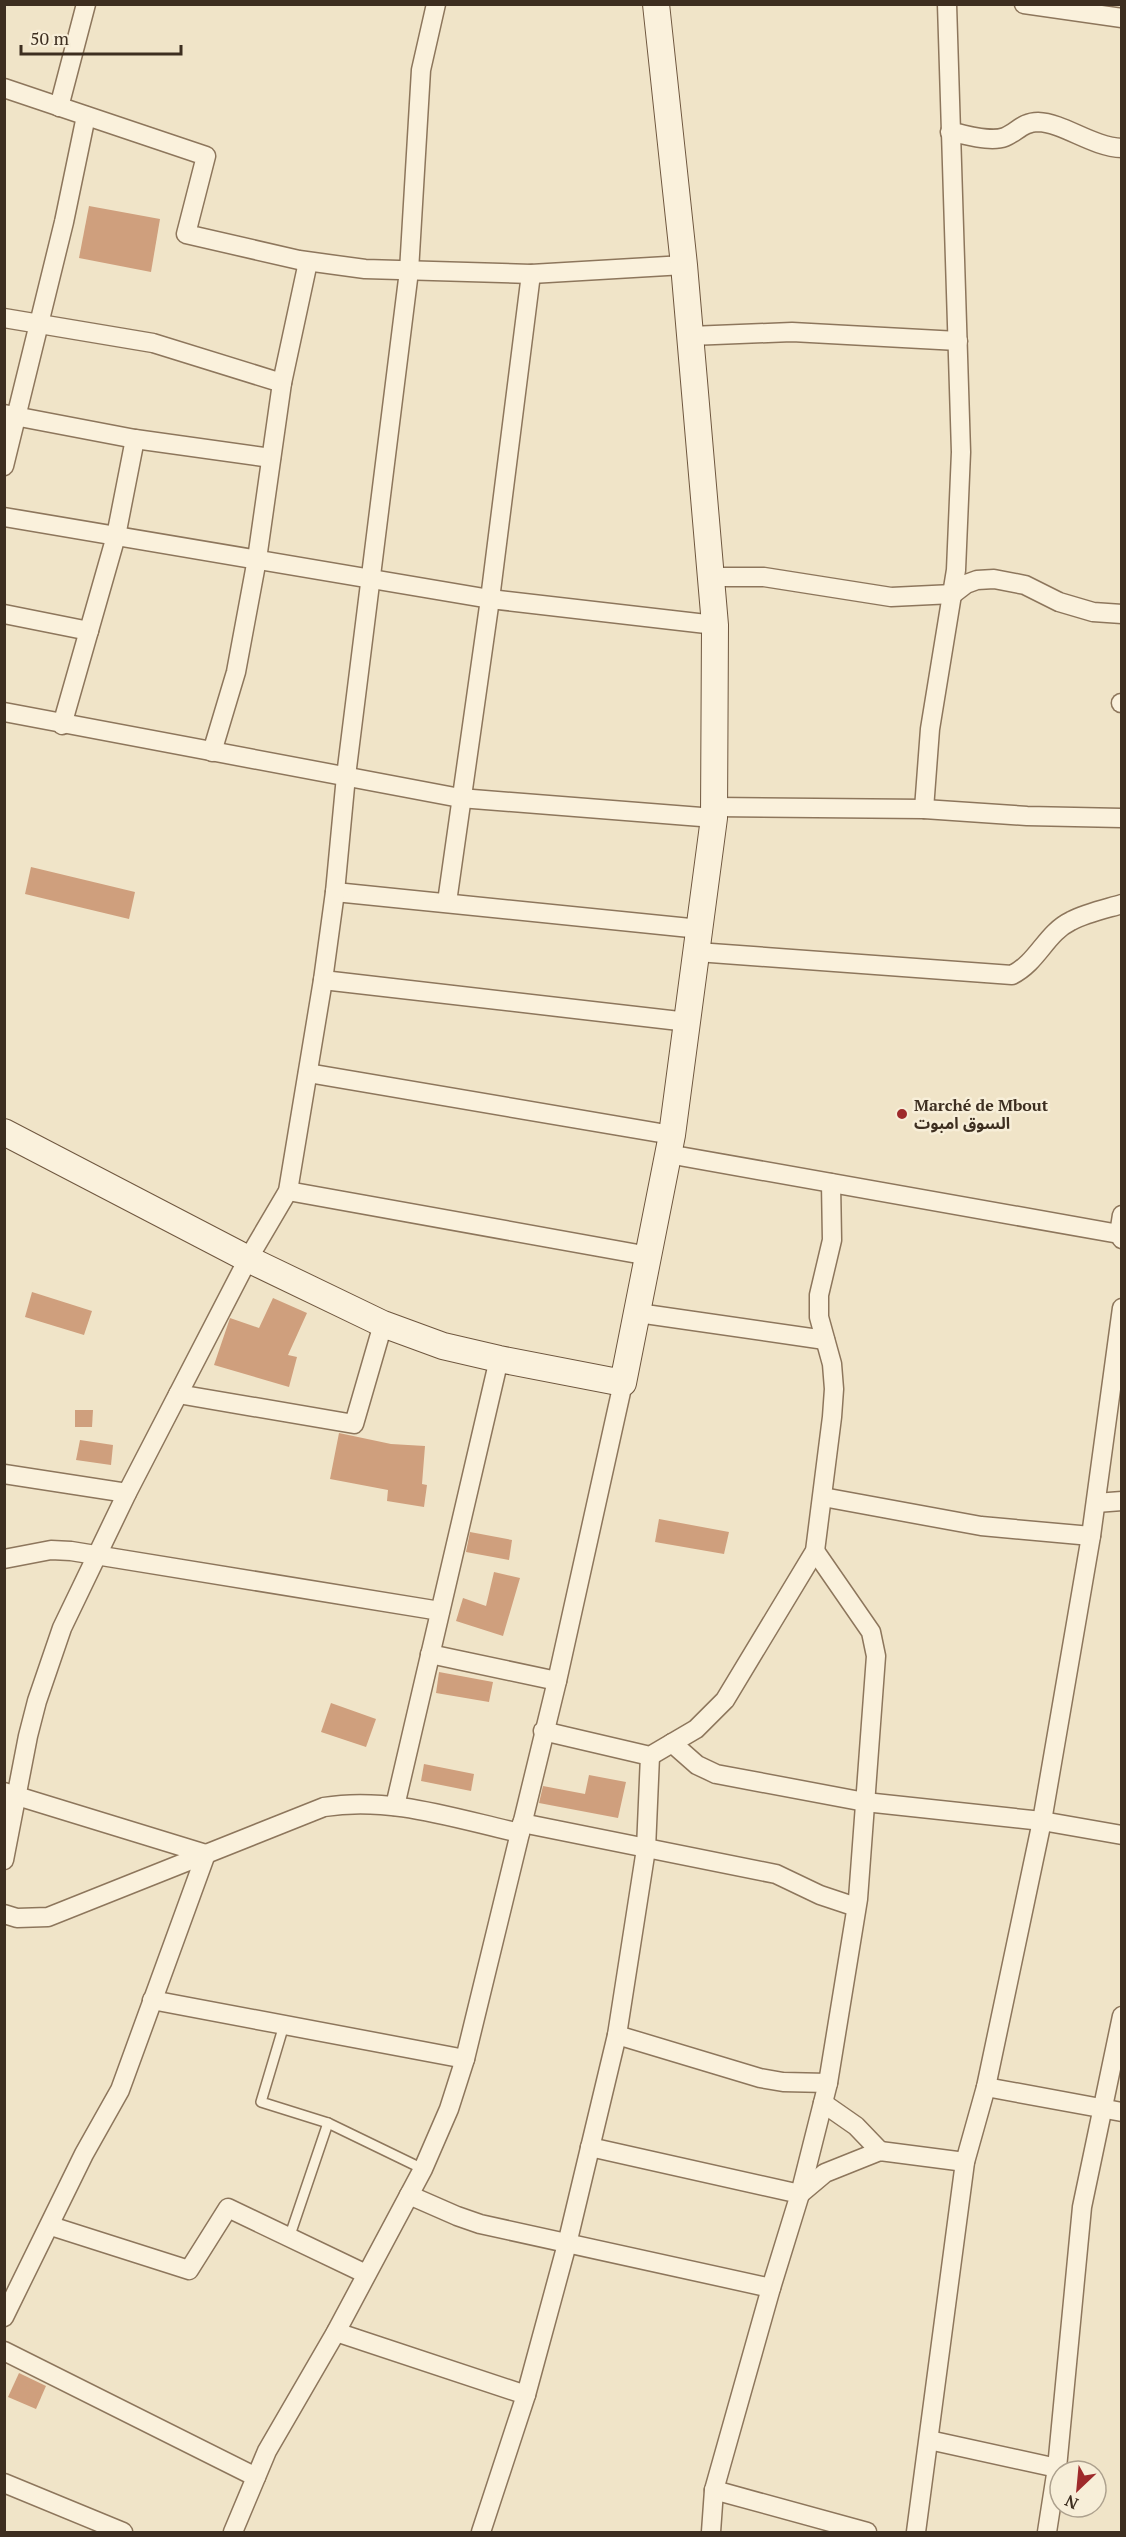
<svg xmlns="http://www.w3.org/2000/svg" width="1126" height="2537" viewBox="0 0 1126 2537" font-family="'PT Serif','Noto Sans Arabic',serif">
	<rect width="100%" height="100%" fill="#f0e4c8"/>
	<g fill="#cf9f7d">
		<path d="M 89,206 L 160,219 L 151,272 L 79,258 Z"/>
		<path d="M 31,867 L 135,892 L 129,919 L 25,894 Z"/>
		<path d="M 32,1292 L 92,1311 L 84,1335 L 25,1317 Z"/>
		<path d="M 273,1298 L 307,1313 L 288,1355 L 297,1357 L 289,1387 L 214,1365 L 230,1318 L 259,1328 Z"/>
		<path d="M 75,1410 L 93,1410 L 92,1427 L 75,1427 Z"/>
		<path d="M 339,1433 L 391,1444 L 425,1446 L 422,1484 L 427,1485 L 424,1507 L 387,1501 L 388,1490 L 330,1479 Z"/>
		<path d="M 80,1440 L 113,1445 L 111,1465 L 76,1460 Z"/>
		<path d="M 659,1519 L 729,1532 L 724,1554 L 655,1542 Z"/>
		<path d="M 470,1532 L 512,1540 L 509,1560 L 466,1552 Z"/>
		<path d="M 494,1572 L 520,1578 L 503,1636 L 456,1621 L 463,1598 L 486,1606 Z"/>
		<path d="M 439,1672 L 493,1682 L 489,1702 L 436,1693 Z"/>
		<path d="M 331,1703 L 376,1719 L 366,1747 L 321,1732 Z"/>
		<path d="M 424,1764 L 474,1774 L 471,1791 L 421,1781 Z"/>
		<path d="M 589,1775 L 626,1782 L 618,1818 L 539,1803 L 543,1786 L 585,1794 Z"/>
		<path d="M 19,2373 L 46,2386 L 36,2409 L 8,2397 Z"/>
	</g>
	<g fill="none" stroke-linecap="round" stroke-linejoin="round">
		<defs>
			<g id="service">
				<path d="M 284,2025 L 261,2102 L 328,2123 L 423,2169"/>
				<path d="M 289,2238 L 328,2123"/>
			</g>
			<g id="minor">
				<path d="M 1024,4 L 1122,18"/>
				<path d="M 4,88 L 206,156 L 186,234 L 299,260 L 365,269 L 531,274 L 684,265"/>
				<path d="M 59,107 L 86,4"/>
				<path d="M 950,132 C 965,134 990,143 1005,137 C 1017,132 1023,122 1038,122 C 1064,123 1092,147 1122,148"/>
				<path d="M 4,318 L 153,343 L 282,383"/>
				<path d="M 690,336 L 792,332 L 958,341"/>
				<path d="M 4,414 L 135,439 L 271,458"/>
				<path d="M 4,466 L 64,222 L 86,116"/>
				<path d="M 4,517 L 490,599 L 715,625"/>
				<path d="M 710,577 L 764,577 L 891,597 L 953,594 L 966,584 L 977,580 L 994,579 L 1025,585 L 1059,602 L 1093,612 L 1122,614"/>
				<path d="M 4,614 L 89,631"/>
				<path d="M 1121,703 L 1122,703"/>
				<path d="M 4,712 L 460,798 L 714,818"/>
				<path d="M 62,725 L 116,536 L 135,439"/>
				<path d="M 212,752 L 236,672 L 257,559 L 282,383 L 308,262"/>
				<path d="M 714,807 L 924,809 L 1027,816 L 1122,818"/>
				<path d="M 924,809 L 930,729 L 956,570 L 961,452 L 947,4"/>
				<path d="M 335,892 L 700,929"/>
				<path d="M 447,902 L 490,599 L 531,274"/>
				<path d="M 697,952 L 1012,975 C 1038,962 1046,933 1071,921 C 1086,913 1105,909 1122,904"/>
				<path d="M 323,980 L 688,1022"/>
				<path d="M 308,1073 L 672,1135"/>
				<path d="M 668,1154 L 1119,1234"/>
				<path d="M 288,1191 L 649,1256"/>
				<path d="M 1122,1215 L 1119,1234 L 1122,1239"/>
				<path d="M 638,1313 L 825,1340"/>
				<path d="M 178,1394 L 354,1424 L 383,1324"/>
				<path d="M 4,1474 L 127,1493"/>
				<path d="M 823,1497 L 981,1526 L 1091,1536"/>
				<path d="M 1096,1503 L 1122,1501"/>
				<path d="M 4,1559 L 51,1550 L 71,1551 L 440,1611"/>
				<path d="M 430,1654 L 557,1681"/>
				<path d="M 543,1731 L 650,1756 L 696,1729 L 725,1700 L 815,1551 L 832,1417 L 834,1389 L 832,1364 L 819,1317 L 819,1295 L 832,1240 L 831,1183"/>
				<path d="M 672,1743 L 697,1765 L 716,1774 L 865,1802 L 1042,1821 L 1122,1835"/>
				<path d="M 4,1792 L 206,1854 L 120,2090 L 84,2154 L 4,2317"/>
				<path d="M 395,1806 L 499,1359"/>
				<path d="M 522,1823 L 776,1874 L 820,1895 L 856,1907"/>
				<path d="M 4,1860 L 28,1736 L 37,1701 L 62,1628 L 127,1493 L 248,1259 L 288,1191 L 323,980 L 335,892 L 346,776 L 409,271 L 421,70 L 436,4"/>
				<path d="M 4,1914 L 17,1918 L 48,1917 L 324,1807 C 390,1796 456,1819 520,1833"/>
				<path d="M 152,2000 L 465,2059"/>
				<path d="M 617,2035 L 760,2078 L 783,2082 L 828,2083"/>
				<path d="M 986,2087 L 1122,2112"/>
				<path d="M 823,2103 L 856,2126 L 880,2151"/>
				<path d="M 590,2147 L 800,2194 L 825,2173 L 880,2151 L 965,2162"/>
				<path d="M 409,2195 L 457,2216 L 480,2224 L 771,2288"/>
				<path d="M 51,2226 L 189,2270 L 228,2208 L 366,2274"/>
				<path d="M 336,2332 L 526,2395"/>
				<path d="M 4,2351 L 256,2477"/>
				<path d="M 929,2440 L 1057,2468"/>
				<path d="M 4,2483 L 123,2532"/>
				<path d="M 714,2490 L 867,2532"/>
				<path d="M 233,2532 L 267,2451 L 336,2332 L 423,2169 L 449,2109 L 465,2059 L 557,1681 L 623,1383"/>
				<path d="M 481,2532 L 526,2395 L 567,2244 L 617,2035 L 646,1849 L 650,1756"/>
				<path d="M 711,2532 L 714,2490 L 771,2288 L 800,2194 L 828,2083 L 858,1899 L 876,1656 L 871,1632 L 815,1551"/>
				<path d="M 916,2532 L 965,2162 L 986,2087 L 1042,1821 L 1091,1536 L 1122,1308"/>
				<path d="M 1047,2532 L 1057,2468 L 1082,2207 L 1122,2016"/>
			</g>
			<path id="secondary" d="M 4,1132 L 248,1259 L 383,1324 L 443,1346 L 499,1359 L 623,1383 L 672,1135 L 714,818 L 715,625 L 684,265 L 656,4"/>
		</defs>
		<use href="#service" stroke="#8d765c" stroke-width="12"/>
		<use href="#minor" stroke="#8d765c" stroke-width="21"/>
		<use href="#secondary" stroke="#6f573f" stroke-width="28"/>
		<use href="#service" stroke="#faf1dc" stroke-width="9"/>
		<use href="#minor" stroke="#faf1dc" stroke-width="18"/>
		<use href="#secondary" stroke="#faf1dc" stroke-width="26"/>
	</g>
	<circle fill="#9e2a2b" stroke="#f7eed8" stroke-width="2" cx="902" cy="1114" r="6"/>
	<g text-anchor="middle" stroke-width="5" stroke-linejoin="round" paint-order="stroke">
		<g font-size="16" font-weight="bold" fill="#3d2e20" stroke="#f7eed8" text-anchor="start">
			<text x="914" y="1111">Marché de Mbout<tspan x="914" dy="18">السوق امبوت</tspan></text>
		</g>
	</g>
	<rect width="1126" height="2537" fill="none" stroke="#3d2e20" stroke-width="12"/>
	<g transform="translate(1078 2489) rotate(206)"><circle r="28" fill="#f7eed8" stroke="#ada18e" stroke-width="1.5"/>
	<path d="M0-4.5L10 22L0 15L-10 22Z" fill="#9e2a2b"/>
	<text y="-9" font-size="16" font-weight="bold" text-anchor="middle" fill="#3d2e20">N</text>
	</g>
	<path d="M21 45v9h160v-9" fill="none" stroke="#3d2e20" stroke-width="3"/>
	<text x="30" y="45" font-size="18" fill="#3d2e20" stroke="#f7eed8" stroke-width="4.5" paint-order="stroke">50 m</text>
</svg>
